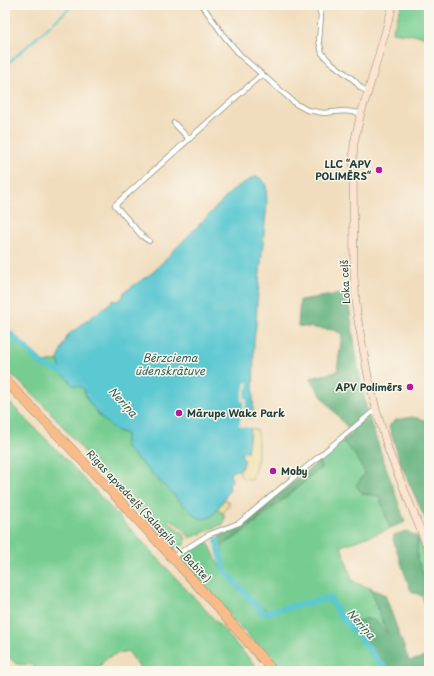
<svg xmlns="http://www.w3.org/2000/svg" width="434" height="676" viewBox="0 0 434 676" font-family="'Playpen Sans',sans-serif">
	<rect width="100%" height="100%" fill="#fbf7ec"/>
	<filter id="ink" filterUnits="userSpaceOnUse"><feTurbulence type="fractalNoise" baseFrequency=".025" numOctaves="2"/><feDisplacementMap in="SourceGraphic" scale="8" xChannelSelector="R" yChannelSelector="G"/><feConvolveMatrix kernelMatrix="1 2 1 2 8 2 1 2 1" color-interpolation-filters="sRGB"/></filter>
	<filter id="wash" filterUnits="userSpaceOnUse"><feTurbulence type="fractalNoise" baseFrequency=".012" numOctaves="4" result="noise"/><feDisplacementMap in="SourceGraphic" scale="16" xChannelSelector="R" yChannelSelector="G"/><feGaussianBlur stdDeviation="0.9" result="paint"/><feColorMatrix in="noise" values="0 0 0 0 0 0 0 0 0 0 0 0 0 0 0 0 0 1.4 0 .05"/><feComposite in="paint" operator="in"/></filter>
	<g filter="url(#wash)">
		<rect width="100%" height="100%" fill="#f1ddbd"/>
		<g fill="#77cd91" stroke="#4b8562">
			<path d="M 402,5 L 429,5 L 429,37 L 392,32 Z"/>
			<path d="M 5,326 L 45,363 L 58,360 L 62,372 L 68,379 L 84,388 L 87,399 L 100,416 L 118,431 L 124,433 L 126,434 C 127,442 121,441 128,450 L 211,517 L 217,510 L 224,514 L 225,520 L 223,524 L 190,538 L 182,528 L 170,519 L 168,521 L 183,534 L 186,539 L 185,544 L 177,548 L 173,547 L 164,540 L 101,471 L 48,409 L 5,368 Z"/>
			<path d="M 5,398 L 61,454 L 213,618 L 260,671 L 142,671 L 128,651 C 114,654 104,656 98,671 L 35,671 L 33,665 L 16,664 L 9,657 L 5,650 Z"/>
			<path d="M 342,441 L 355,455 L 365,473 L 363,494 L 379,496 L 390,528 L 387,530 L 341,546 L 352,580 L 358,584 L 370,588 L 388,634 L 374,620 L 366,619 L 349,624 L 339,614 L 330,597 L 329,597 L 268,610 L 259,606 L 224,568 L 222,546 C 257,525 289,494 321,468 L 320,460 Z"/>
			<path d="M 418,537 L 429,564 L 429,584 L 424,576 L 417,559 Z"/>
			<path d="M 208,542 L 222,571 L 262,614 L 324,601 L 329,601 L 337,615 L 360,639 L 376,660 L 393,671 L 281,671 L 179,562 L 180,557 L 199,545 Z"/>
		</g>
		<g fill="#61b07b" stroke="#407658">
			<path d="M 347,293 L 361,386 L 370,421 L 405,522 L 390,528 L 379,496 L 363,494 L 356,486 L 365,473 L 355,455 L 342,441 L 352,433 L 322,397 L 310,378 L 337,372 L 342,334 L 333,330 L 298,326 L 300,300 Z"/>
			<path d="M 412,417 L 429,421 L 429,526 L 428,525 L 401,465 L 389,426 L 396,420 Z"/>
			<path d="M 320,460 L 321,468 L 252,524 L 231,540 L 222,546 L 218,537 L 239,527 Z"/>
			<path d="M 407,531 L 412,534 L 418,537 L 417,559 L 424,576 L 429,584 L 429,618 L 422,596 L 411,591 L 393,540 L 394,535 Z"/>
			<path d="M 370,588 L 385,595 L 409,661 L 418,659 L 429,656 L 429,665 L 410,671 L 396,671 L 379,660 L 360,636 L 349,624 L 366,619 L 374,620 L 387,633 Z"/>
		</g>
		<g fill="#eeda9e" stroke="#868c69">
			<path d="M 251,428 L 258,431 L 258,457 L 252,480 L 240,476 L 240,471 L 245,460 L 242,457 L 241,454 L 243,452 L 247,452 Z"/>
			<path d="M 224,499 L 230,503 L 223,513 L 217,510 Z"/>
		</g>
		<path fill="#5bc8d1" stroke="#3d8282" d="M 254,177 L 257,177 L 260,178 L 264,181 L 266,186 L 267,203 L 257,303 L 256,326 L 254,340 L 253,412 L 247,452 L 243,452 L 241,454 L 242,457 L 245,460 L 240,471 L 238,470 L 233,471 L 230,474 L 232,481 L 229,484 L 230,488 C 227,494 216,514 210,517 C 202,521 195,516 190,511 L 128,450 C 121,441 127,442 126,434 C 123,432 120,432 117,431 C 107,425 94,410 88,400 C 82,391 89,387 74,386 L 62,372 L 58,360 L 62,348 L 68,335 L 114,300 L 118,301 L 122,298 L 124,292 L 152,273 L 234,189 Z"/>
		<path fill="#f1ddbd" d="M 245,382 L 249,383 L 248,388 L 246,388 L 244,398 L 247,399 L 244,417 L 254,419 L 252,428 L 239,426 L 244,401 L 241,401 Z"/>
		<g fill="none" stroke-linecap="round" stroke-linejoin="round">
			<path stroke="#5bc8d1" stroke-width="2" d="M 5,66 L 73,5"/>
			<g stroke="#5bc8d1" stroke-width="6">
				<path d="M 5,329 L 43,365 L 69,374"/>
				<path d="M 217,540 L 224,570 L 263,613 L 330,598 L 339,614 L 361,639 L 378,661 L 389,671"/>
			</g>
		</g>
	</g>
	<g filter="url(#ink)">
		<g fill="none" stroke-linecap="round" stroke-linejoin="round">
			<defs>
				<g id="street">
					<path d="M 202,5 L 224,36 L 242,57 L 296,104 L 307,110 L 324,113 L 344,111 L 361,113"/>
					<path d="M 318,5 L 321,15 L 319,41 L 322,53 L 329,61 L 354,80 L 361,88 L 368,92"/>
					<path d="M 174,123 L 189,139"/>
					<path d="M 149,241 L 142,236 L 115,205 L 262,74"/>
					<path d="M 173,557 L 208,535 L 239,523 L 376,409"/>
				</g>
				<path id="secondary" d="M 393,5 L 368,92 L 361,113 L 354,143 L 353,161 L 354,277 L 357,315 L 368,376 L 376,409 L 389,452 L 429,551"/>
				<path id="highway" d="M 5,380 C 97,475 187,571 273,671"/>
			</defs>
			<use href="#street" stroke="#888d78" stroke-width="6"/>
			<use href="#secondary" stroke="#888d78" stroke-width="8"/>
			<use href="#highway" stroke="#888d78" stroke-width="10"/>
			<use href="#street" stroke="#fff" stroke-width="4.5"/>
			<use href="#secondary" stroke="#fde4d1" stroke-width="7"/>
			<use href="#highway" stroke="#fabb8b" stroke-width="9"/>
		</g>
	</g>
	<g fill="#b5179e" stroke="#fbf7ec" stroke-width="1.5">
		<circle cx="379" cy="170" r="4"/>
		<circle cx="410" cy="387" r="4"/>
		<circle cx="179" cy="413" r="4"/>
		<circle cx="273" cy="471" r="4"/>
	</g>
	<g text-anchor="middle" stroke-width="3" stroke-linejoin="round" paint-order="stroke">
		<g font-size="10" font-weight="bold" fill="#1f3d34" stroke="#fbf7ec" text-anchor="end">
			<text x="371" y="168">LLC “APV<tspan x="371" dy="12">POLIMĒRS“</tspan></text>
			<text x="402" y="391">APV Polimērs</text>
			<text x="187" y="417" text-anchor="start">Mārupe Wake Park</text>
			<text x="281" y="475" text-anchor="start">Moby</text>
		</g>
		<g font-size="10" fill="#1f3d34" stroke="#fbf7ec">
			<text transform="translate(345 282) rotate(-93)" y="4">Loka ceļš</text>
			<text transform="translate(149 516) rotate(47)" y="4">Rīgas apvedceļš (Salaspils — Babīte)</text>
		</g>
		<g font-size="11" font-style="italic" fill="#2e605b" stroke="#fbf7ec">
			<text x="170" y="362">Bērzciema<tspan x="170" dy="13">ūdenskrātuve</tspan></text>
			<text transform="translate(123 402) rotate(48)" y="4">Neriņa</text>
			<text transform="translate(361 624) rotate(49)" y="4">Neriņa</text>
		</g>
	</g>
	<rect width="434" height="676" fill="none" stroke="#fbf7ec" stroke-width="20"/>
</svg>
